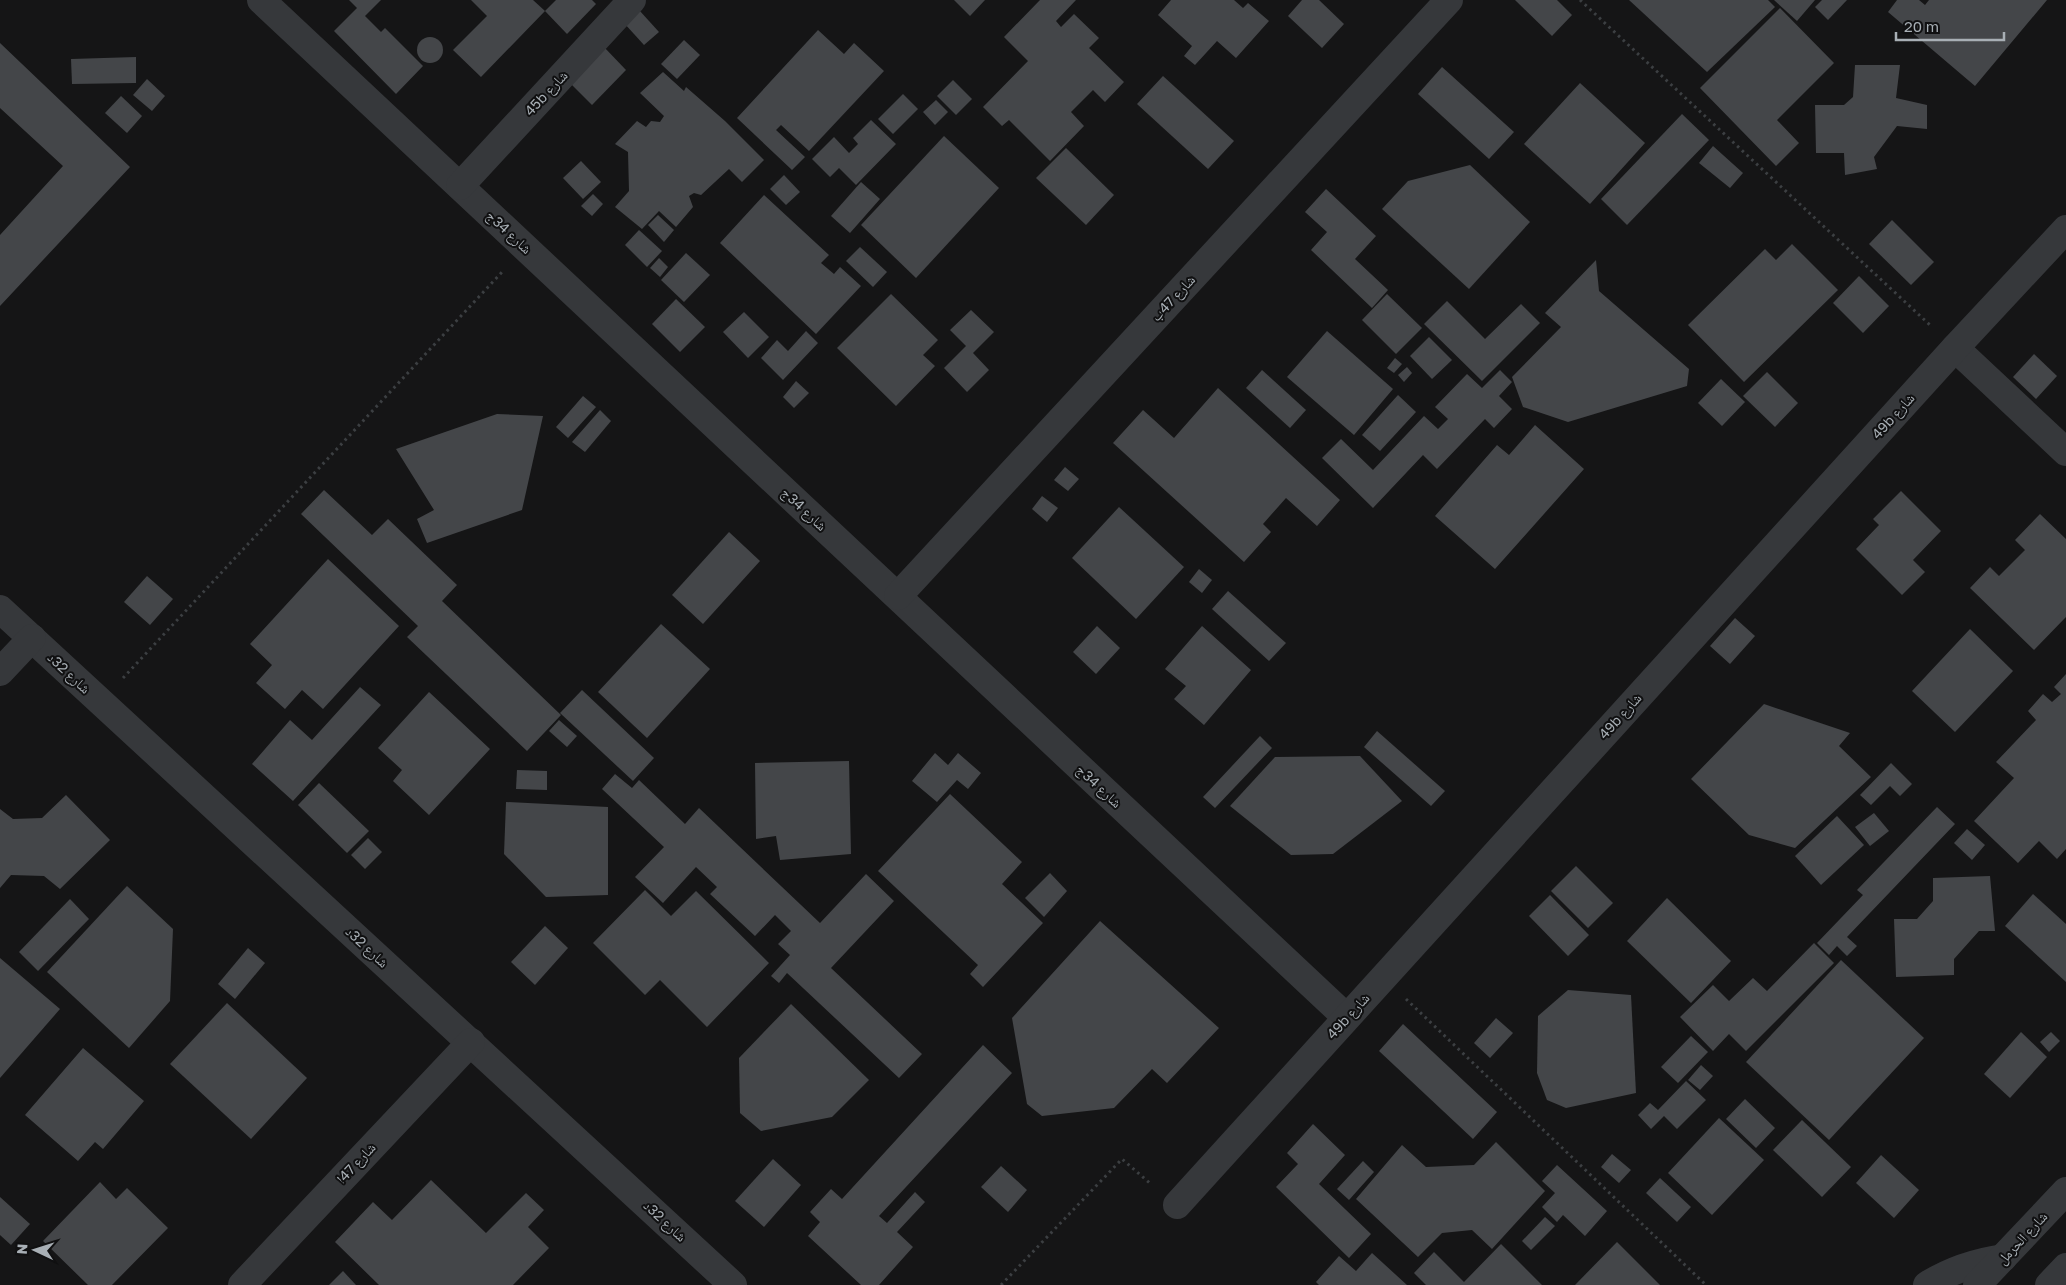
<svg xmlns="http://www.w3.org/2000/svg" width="2066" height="1285" viewBox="0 0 2066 1285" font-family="'Golos Text','Noto Naskh Arabic',sans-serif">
	<rect width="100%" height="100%" fill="#151516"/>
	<g fill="#444649">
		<path d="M 349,0 L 381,0 L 365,16 L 381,32 L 385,28 L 423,66 L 396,94 L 334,31 L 357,8 Z"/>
		<path d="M 471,0 L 533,0 L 545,11 L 481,77 L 453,50 L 487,16 Z"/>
		<path d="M 556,0 L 592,0 L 596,4 L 567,34 L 545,11 Z"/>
		<path d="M 954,0 L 985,0 L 970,16 Z"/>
		<path d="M 1040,0 L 1076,0 L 1056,21 L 1061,27 L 1074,14 L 1099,38 L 1089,48 L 1124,82 L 1105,102 L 1093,90 L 1071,112 L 1084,126 L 1050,161 L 1009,120 L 1002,126 L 983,107 L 1028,61 L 1004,37 Z"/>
		<path d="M 1171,0 L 1234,0 L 1243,8 L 1248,3 L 1269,21 L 1236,58 L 1217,41 L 1195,65 L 1184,56 L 1192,46 L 1158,15 Z"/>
		<path d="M 1302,0 L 1319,0 L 1344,24 L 1322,48 L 1288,16 Z"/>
		<path d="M 1515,0 L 1557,0 L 1572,15 L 1552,36 Z"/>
		<path d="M 1629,0 L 1768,0 L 1775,7 L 1707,72 Z"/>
		<path d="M 1774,0 L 1815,0 L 1797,21 Z"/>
		<path d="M 1822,0 L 1847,0 L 1828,20 L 1815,7 Z"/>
		<path d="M 1897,0 L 1919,0 L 1925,5 L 1929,0 L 2047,0 L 1975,86 L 1888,12 Z"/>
		<path d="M 1780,8 L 1834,63 L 1777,120 L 1799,143 L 1776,166 L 1700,88 Z"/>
		<path d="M 639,10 L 659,32 L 644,45 L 624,23 Z"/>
		<path d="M 818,30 L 844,54 L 854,43 L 884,71 L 809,151 L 781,125 L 776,130 L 805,157 L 792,170 L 737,118 Z"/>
		<circle cx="430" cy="50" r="13"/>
		<path d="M 684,40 L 700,55 L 677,79 L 661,64 Z"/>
		<path d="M 0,43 L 130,167 L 0,306 L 0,235 L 63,166 L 0,108 Z"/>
		<path d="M 603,46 L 626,70 L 592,105 L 568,81 Z"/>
		<path d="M 136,57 L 136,83 L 72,84 L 71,59 Z"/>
		<path d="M 1855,65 L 1900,65 L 1896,98 L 1927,105 L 1927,129 L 1897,126 L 1874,157 L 1877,169 L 1845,175 L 1844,153 L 1816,153 L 1815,105 L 1844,105 L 1853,97 Z"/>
		<path d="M 1442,67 L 1514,132 L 1489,159 L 1418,94 Z"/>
		<path d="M 663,72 L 684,91 L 686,87 L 725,121 L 764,160 L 742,182 L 729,169 L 701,195 L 694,193 L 689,196 L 693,207 L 676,227 L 659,211 L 642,229 L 615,207 L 629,191 L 628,152 L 615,144 L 637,121 L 646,127 L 651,121 L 660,122 L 664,116 L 640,93 Z"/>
		<path d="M 1163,76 L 1234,141 L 1208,169 L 1137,104 Z"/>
		<path d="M 147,79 L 165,96 L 152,111 L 133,95 Z"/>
		<path d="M 953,80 L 972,99 L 956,115 L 937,96 Z"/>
		<path d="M 1580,83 L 1645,143 L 1590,204 L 1524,144 Z"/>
		<path d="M 903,94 L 918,109 L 893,134 L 878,119 Z"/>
		<path d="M 121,96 L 142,116 L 127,133 L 105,113 Z"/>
		<path d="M 936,100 L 948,112 L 935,125 L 923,112 Z"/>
		<path d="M 1682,114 L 1709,140 L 1627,225 L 1601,199 Z"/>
		<path d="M 871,120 L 896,144 L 856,185 L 839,168 L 830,177 L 812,159 L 834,137 L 849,153 L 858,144 L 853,138 Z"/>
		<path d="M 944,136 L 999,188 L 916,278 L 861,225 Z"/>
		<path d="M 1713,146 L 1743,173 L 1730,188 L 1699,163 Z"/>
		<path d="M 1066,148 L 1114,195 L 1086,225 L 1036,178 Z"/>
		<path d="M 581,161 L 601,182 L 583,199 L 563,178 Z"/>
		<path d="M 1470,165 L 1530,222 L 1469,289 L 1382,209 L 1408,181 Z"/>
		<path d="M 784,175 L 800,192 L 786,205 L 770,189 Z"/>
		<path d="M 861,182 L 880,199 L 850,233 L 831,216 Z"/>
		<path d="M 1326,189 L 1376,236 L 1355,259 L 1388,290 L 1372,308 L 1311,250 L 1327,232 L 1305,212 Z"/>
		<path d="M 593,194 L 603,204 L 592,216 L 581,206 Z"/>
		<path d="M 764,195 L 829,255 L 821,263 L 834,274 L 840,267 L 861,286 L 816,334 L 720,243 Z"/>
		<path d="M 658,215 L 674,230 L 664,242 L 648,225 Z"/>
		<path d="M 1892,220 L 1934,262 L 1911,285 L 1869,244 Z"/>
		<path d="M 639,230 L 662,251 L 647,267 L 625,245 Z"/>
		<path d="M 1792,244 L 1838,290 L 1744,382 L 1688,325 L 1765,249 L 1776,260 Z"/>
		<path d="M 860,247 L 887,272 L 873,287 L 846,261 Z"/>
		<path d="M 686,253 L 710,275 L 684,302 L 661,280 Z"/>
		<path d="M 659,258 L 668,267 L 660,277 L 650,268 Z"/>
		<path d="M 1596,260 L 1599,291 L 1689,369 L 1687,386 L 1568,422 L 1523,407 L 1512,377 L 1561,327 L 1545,313 Z"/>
		<path d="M 1859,276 L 1889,306 L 1863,333 L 1833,303 Z"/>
		<path d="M 891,294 L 938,340 L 923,355 L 935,366 L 896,406 L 837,348 Z"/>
		<path d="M 1387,294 L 1422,328 L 1396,354 L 1362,320 Z"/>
		<path d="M 676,299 L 705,327 L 680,352 L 652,324 Z"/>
		<path d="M 1447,301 L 1485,339 L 1521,304 L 1540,323 L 1482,381 L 1424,324 Z"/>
		<path d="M 971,310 L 994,332 L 973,353 L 989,370 L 967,392 L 944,368 L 966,346 L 950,330 Z"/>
		<path d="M 744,312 L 769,337 L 748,358 L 723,332 Z"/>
		<path d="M 806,331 L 818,343 L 783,380 L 761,358 L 777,340 L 788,351 Z"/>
		<path d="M 1327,331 L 1393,389 L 1354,435 L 1287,377 Z"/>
		<path d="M 1429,337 L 1452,360 L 1432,379 L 1410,356 Z"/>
		<path d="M 2034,354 L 2057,376 L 2036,399 L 2013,377 Z"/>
		<path d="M 1395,358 L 1402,364 L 1394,373 L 1387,368 Z"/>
		<path d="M 1407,367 L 1412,373 L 1404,382 L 1398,375 Z"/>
		<path d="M 1262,370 L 1306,410 L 1290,428 L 1246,388 Z"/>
		<path d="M 1500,370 L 1512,382 L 1499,396 L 1512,409 L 1494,428 L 1485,419 L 1437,469 L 1423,455 L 1373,508 L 1322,458 L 1341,439 L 1373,470 L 1424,416 L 1438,429 L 1448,419 L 1435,407 L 1467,374 L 1482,388 Z"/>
		<path d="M 1767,372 L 1798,403 L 1775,427 L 1743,396 Z"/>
		<path d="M 1721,379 L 1745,402 L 1722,426 L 1698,403 Z"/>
		<path d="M 796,381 L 809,393 L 794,408 L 783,397 Z"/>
		<path d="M 1218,388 L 1340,500 L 1317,526 L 1286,498 L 1263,524 L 1271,532 L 1244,562 L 1113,443 L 1143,410 L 1174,438 Z"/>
		<path d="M 1398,395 L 1416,412 L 1380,451 L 1362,435 Z"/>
		<path d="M 583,396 L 596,407 L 568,438 L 556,427 Z"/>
		<path d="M 600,410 L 611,421 L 585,452 L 572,442 Z"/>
		<path d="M 497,414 L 543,416 L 522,510 L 427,543 L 417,519 L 434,510 L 396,449 Z"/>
		<path d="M 1535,425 L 1584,469 L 1495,569 L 1435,516 L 1497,445 L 1509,455 Z"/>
		<path d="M 1065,467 L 1079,479 L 1068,491 L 1054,480 Z"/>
		<path d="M 324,490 L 372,535 L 388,519 L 457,585 L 442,601 L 561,715 L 527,751 L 407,637 L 418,626 L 301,514 Z"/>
		<path d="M 1901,491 L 1941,531 L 1913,560 L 1925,572 L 1902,595 L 1856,549 L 1879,525 L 1873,519 Z"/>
		<path d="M 1042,496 L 1058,508 L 1047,522 L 1032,509 Z"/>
		<path d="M 1119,507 L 1184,567 L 1136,619 L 1072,558 Z"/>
		<path d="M 2040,514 L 2066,539 L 2066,617 L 2034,650 L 1970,588 L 1990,567 L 1999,576 L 2025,550 L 2015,540 Z"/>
		<path d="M 729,532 L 760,561 L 703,624 L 672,595 Z"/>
		<path d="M 328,559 L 399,626 L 323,709 L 302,690 L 285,709 L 256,683 L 272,665 L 250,644 Z"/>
		<path d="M 1199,569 L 1212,580 L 1202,593 L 1189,582 Z"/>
		<path d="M 147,576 L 173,599 L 150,625 L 124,602 Z"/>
		<path d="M 1228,591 L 1286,643 L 1269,661 L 1212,609 Z"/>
		<path d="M 1735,618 L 1755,636 L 1730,664 L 1710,646 Z"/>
		<path d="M 661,624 L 710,669 L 647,738 L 598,692 Z"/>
		<path d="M 1097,626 L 1120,648 L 1096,674 L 1073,652 Z"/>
		<path d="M 1202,626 L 1251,670 L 1204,725 L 1174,699 L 1186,686 L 1165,669 Z"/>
		<path d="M 1970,629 L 2013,671 L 1955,732 L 1912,691 Z"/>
		<path d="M 2066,674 L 2066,849 L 2057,859 L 2039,841 L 2018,863 L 1974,821 L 2014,778 L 1996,762 L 2036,720 L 2028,711 L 2043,694 L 2052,702 L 2061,694 L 2054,687 Z"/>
		<path d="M 360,687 L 381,705 L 293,801 L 252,764 L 290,720 L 312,740 Z"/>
		<path d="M 582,690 L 654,758 L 633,781 L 560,713 Z"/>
		<path d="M 429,692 L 490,749 L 429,815 L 393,781 L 402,770 L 378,748 Z"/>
		<path d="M 1764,704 L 1850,733 L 1839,746 L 1871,777 L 1795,848 L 1749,835 L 1691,779 Z"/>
		<path d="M 559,720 L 577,736 L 567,747 L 549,731 Z"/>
		<path d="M 1377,731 L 1445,791 L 1431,806 L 1364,747 Z"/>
		<path d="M 1260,736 L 1272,748 L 1215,808 L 1203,797 Z"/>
		<path d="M 935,753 L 948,765 L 958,753 L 981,773 L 968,789 L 957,780 L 937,802 L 912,781 Z"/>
		<path d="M 1360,756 L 1402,801 L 1333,854 L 1291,855 L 1230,806 L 1275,757 Z"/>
		<path d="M 849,761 L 851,854 L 780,860 L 776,836 L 756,839 L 755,763 Z"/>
		<path d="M 1891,763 L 1912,784 L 1900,796 L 1890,786 L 1871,805 L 1860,795 Z"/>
		<path d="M 517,770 L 547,771 L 547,790 L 516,789 Z"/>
		<path d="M 615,774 L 632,788 L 639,780 L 685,824 L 699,808 L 820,923 L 866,874 L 894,901 L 831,968 L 922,1054 L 899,1078 L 787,973 L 779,983 L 771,976 L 790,955 L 778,944 L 791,931 L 775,915 L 755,936 L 710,894 L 717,887 L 696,867 L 663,903 L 635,877 L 664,847 L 602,789 Z"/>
		<path d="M 319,783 L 369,831 L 347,853 L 298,805 Z"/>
		<path d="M 950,794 L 1022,862 L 1002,884 L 1043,923 L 983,987 L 970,974 L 978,965 L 878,871 Z"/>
		<path d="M 66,795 L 110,840 L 60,889 L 44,876 L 11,875 L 0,888 L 0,809 L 13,819 L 42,818 Z"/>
		<path d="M 506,802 L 608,807 L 608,895 L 546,897 L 504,854 Z"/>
		<path d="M 1937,807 L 1955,824 L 1847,937 L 1857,946 L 1847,956 L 1837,946 L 1829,955 L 1817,943 L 1863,895 L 1857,890 Z"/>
		<path d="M 1874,813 L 1889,831 L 1870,846 L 1855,827 Z"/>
		<path d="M 1837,816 L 1864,845 L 1821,885 L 1795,856 Z"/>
		<path d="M 1967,829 L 1985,845 L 1972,860 L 1954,843 Z"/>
		<path d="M 368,838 L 382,852 L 365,869 L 351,855 Z"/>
		<path d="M 1576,866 L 1613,903 L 1588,928 L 1551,891 Z"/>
		<path d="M 1050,873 L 1067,891 L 1044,917 L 1025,898 Z"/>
		<path d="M 1990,876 L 1995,931 L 1979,931 L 1954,959 L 1954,975 L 1896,977 L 1894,919 L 1917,919 L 1933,901 L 1933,878 Z"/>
		<path d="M 127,886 L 173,929 L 170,1001 L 129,1048 L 47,972 Z"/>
		<path d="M 645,890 L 671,916 L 696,891 L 769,963 L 707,1027 L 660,980 L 645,995 L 593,943 Z"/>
		<path d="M 2033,894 L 2066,924 L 2066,982 L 2005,926 Z"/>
		<path d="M 1550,895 L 1589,935 L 1568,956 L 1529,916 Z"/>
		<path d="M 1667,898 L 1731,961 L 1691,1003 L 1627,941 Z"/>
		<path d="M 70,899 L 89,919 L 38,971 L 19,952 Z"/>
		<path d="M 1100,921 L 1219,1028 L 1167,1083 L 1152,1069 L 1114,1108 L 1042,1116 L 1027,1104 L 1012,1018 Z"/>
		<path d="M 545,926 L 568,948 L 535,985 L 511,962 Z"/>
		<path d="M 1814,943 L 1834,963 L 1746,1051 L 1729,1034 L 1713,1051 L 1680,1017 L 1713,985 L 1729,1001 L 1753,978 L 1767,991 Z"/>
		<path d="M 248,948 L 265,963 L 235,999 L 218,984 Z"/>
		<path d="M 0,958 L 60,1009 L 0,1078 Z"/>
		<path d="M 1841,960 L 1924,1038 L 1829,1140 L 1746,1062 Z"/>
		<path d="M 1568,990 L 1631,995 L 1636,1093 L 1566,1108 L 1547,1100 L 1537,1073 L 1538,1016 Z"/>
		<path d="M 227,1003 L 307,1078 L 251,1139 L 170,1064 Z"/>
		<path d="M 791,1004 L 869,1080 L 832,1117 L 761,1131 L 740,1113 L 739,1058 Z"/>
		<path d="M 1496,1018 L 1513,1033 L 1490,1058 L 1474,1043 Z"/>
		<path d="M 1403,1024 L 1497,1112 L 1473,1139 L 1379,1051 Z"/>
		<path d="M 2021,1032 L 2047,1057 L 2010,1098 L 1984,1074 Z"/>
		<path d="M 2051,1032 L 2060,1041 L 2049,1052 L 2040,1042 Z"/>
		<path d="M 1691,1036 L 1708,1052 L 1678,1083 L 1661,1067 Z"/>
		<path d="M 983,1045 L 1012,1073 L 879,1216 L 887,1223 L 915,1192 L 925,1202 L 897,1232 L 913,1247 L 879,1285 L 861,1285 L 808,1236 L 820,1222 L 810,1212 L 831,1189 L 842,1199 Z"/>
		<path d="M 83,1048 L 144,1101 L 103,1149 L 95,1142 L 78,1161 L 25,1115 Z"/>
		<path d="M 1701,1065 L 1713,1076 L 1700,1090 L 1688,1080 Z"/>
		<path d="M 1686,1081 L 1706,1100 L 1677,1129 L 1664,1116 L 1651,1129 L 1638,1115 L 1650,1103 L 1658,1110 Z"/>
		<path d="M 1745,1099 L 1775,1128 L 1756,1148 L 1726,1119 Z"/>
		<path d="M 1719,1118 L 1764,1160 L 1712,1215 L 1668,1173 Z"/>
		<path d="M 1802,1120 L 1851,1167 L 1822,1197 L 1773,1150 Z"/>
		<path d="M 1313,1124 L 1345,1155 L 1319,1184 L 1371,1234 L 1349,1258 L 1276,1187 L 1298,1164 L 1287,1153 Z"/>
		<path d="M 1496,1142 L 1545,1191 L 1492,1249 L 1472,1230 L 1442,1233 L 1418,1257 L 1356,1199 L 1402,1145 L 1426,1167 L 1474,1165 Z"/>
		<path d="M 1612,1154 L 1631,1170 L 1619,1183 L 1601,1167 Z"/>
		<path d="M 1881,1155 L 1919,1190 L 1894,1218 L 1856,1183 Z"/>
		<path d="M 773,1159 L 801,1185 L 764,1227 L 735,1201 Z"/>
		<path d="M 1363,1161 L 1374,1172 L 1349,1200 L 1337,1189 Z"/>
		<path d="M 1557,1165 L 1607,1211 L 1585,1236 L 1563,1215 L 1557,1222 L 1542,1207 L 1555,1193 L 1542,1181 Z"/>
		<path d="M 1001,1166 L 1027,1190 L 1008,1212 L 981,1187 Z"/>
		<path d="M 1660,1178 L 1691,1207 L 1677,1222 L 1646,1193 Z"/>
		<path d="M 431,1180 L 486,1233 L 526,1193 L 544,1210 L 528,1227 L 549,1248 L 513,1285 L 379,1285 L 335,1242 L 373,1202 L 392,1220 Z"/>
		<path d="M 100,1182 L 116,1199 L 127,1188 L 168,1228 L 112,1285 L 88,1285 L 43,1241 Z"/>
		<path d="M 0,1197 L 30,1224 L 11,1245 L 0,1235 Z"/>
		<path d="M 1545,1217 L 1555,1226 L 1531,1250 L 1522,1241 Z"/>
		<path d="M 1617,1242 L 1660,1285 L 1575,1285 Z"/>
		<path d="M 1501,1244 L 1542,1285 L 1426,1285 L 1414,1273 L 1434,1252 L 1464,1282 Z"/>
		<path d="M 1372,1253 L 1407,1285 L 1319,1285 L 1316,1282 L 1339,1256 L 1356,1271 Z"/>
		<path d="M 343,1271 L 356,1285 L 329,1285 Z"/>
	</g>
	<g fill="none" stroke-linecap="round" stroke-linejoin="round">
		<g stroke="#3c3f42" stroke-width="3" stroke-dasharray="2.5 4" stroke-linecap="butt">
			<path d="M 1580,0 L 1931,326"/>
			<path d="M 123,678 L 503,271"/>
			<path d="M 1406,999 L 1706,1285"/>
			<path d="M 1001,1285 L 1122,1159 L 1152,1185"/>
		</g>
		<g stroke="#36383b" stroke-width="28">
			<path d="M 261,0 L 1346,1017"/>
			<path d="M 460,186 L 632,0"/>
			<path d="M 1955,348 L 2066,452"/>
			<path d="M 898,596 L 1449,0"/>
			<path d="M 0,609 L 733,1285"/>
			<path d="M 0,672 L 32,638"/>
			<path d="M 1177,1205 L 1955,348 L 2066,229"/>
			<path d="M 242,1285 L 471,1042"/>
			<path d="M 1927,1285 C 1951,1270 1976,1262 2003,1258"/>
			<path d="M 1977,1285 L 2066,1191"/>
			<path d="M 2049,1285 L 2066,1267"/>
		</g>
	</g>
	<g text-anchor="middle" stroke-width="4" stroke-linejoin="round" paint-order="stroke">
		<g font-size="14" fill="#a8afb5" stroke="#101011">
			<text transform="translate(546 93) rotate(-47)" y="5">45b شارع</text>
			<text transform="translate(509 232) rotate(43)" y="5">شارع 34ج</text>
			<text transform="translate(1173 298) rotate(-47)" y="5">شارع 47ب</text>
			<text transform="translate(1893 416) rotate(-48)" y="5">49b شارع</text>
			<text transform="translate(804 509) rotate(43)" y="5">شارع 34ج</text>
			<text transform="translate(69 673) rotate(43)" y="5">شارع 32د</text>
			<text transform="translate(1620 716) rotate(-48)" y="5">49b شارع</text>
			<text transform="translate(1099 786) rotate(43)" y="5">شارع 34ج</text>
			<text transform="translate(367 947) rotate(43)" y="5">شارع 32د</text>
			<text transform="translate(1348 1016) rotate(-48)" y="5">49b شارع</text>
			<text transform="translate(356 1163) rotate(-47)" y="5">شارع 47ا</text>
			<text transform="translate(665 1221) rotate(43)" y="5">شارع 32د</text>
			<text transform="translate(2022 1238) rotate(-47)" y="5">شارع الحرمل</text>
		</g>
	</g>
	<g transform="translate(35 1250) rotate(274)" stroke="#101011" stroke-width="4" paint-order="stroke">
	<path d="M0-4L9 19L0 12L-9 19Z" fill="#a8afb5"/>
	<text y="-8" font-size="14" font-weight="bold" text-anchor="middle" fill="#a8afb5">N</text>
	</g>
	<path d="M1896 32v8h108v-8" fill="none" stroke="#a8afb5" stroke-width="2.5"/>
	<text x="1904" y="32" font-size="15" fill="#a8afb5" stroke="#101011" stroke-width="4" paint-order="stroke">20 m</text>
</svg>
